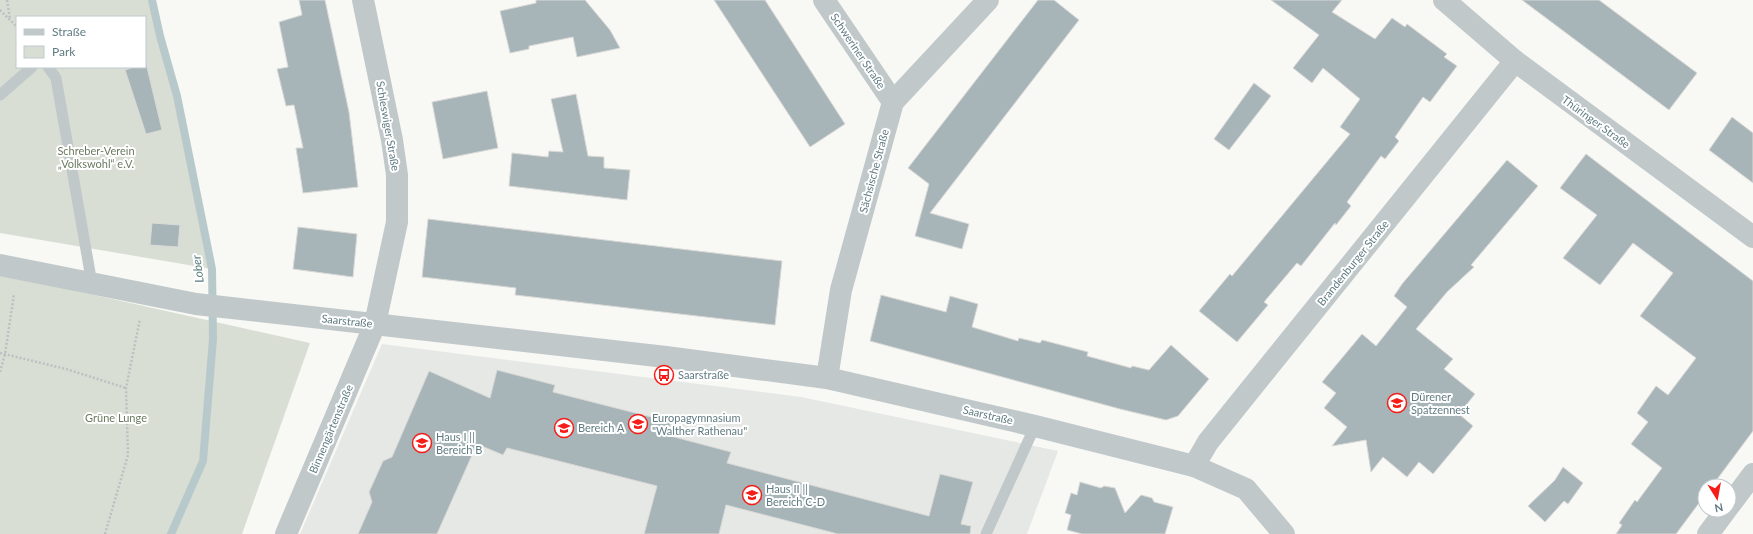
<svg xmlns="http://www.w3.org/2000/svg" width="1753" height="534" viewBox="0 0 1753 534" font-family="Lato,sans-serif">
	<rect width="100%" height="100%" fill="#f8f8f5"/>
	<path fill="#e6e8e6" d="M 382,344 L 801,397 L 1058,451 L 1027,534 L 300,534 Z"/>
	<g fill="#d9ded4" fill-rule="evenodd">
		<path d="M 0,0 L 152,0 L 160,36 L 177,96 L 212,269 L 0,233 ZM 17,17 L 145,17 L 145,67 L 17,67 Z"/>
		<path d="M 0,274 L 310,343 L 242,534 L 0,534 Z"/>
	</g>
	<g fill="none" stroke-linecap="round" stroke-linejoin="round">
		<path stroke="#b7c9cb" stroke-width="8" d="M 152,0 L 160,36 L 177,96 L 212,269 L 213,339 L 203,461 L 171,534"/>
	</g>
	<g fill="#a7b5b8" stroke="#dad9d7">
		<path d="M 299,0 L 325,0 L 349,112 L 358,187 L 303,193 L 296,148 L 303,148 L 294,105 L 286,106 L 277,69 L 288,67 L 279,22 L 302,15 Z"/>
		<path d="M 536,0 L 585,0 L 610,30 L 620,48 L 577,57 L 573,37 L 529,46 L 529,49 L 510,53 L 500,11 L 536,3 Z"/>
		<path d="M 714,0 L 765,0 L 845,124 L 810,147 Z"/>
		<path d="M 1038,0 L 1054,0 L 1079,20 L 930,213 L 969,224 L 962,249 L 915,236 L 929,184 L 908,168 Z"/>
		<path d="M 1271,0 L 1342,0 L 1332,12 L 1375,39 L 1392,18 L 1405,27 L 1407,24 L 1447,54 L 1444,57 L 1457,66 L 1430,102 L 1423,97 L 1395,137 L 1399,141 L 1385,159 L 1381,156 L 1347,202 L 1351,206 L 1336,225 L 1335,223 L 1301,266 L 1297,263 L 1264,302 L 1268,305 L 1237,342 L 1199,311 L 1230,274 L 1232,276 L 1350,134 L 1340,127 L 1360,99 L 1323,68 L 1312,83 L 1293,68 L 1319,35 Z"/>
		<path d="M 1522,0 L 1599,0 L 1697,73 L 1669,110 Z"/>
		<path d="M 146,63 L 162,130 L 146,134 L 125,70 L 134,67 L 145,67 Z"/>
		<path d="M 1254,83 L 1271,96 L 1229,150 L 1214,139 Z"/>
		<path d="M 487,91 L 498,148 L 443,159 L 432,102 Z"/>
		<path d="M 576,94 L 588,156 L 604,157 L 604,168 L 630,170 L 627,200 L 509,186 L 512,153 L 548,157 L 549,151 L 563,152 L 551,99 Z"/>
		<path d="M 1732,117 L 1753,133 L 1753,183 L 1709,150 Z"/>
		<path d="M 1586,154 L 1753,281 L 1753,431 L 1712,486 L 1705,486 L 1705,495 L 1676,534 L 1616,534 L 1622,525 L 1619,523 L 1635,500 L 1637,502 L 1662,468 L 1631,444 L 1648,422 L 1637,413 L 1656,386 L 1668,395 L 1696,358 L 1640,316 L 1673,273 L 1633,243 L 1600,285 L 1563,258 L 1597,215 L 1560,188 Z"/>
		<path d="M 1507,160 L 1538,186 L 1471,265 L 1474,267 L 1447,292 L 1416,329 L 1453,359 L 1444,369 L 1475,394 L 1459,414 L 1473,426 L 1433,474 L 1419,462 L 1407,477 L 1383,457 L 1371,472 L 1366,440 L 1332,446 L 1347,427 L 1324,408 L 1336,393 L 1322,382 L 1362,334 L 1376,346 L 1407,307 L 1394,296 L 1402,284 Z"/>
		<path d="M 428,219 L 782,261 L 775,325 L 515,295 L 516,288 L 422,277 Z"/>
		<path d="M 152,223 L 180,225 L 178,247 L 150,245 Z"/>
		<path d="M 298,227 L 357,234 L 353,277 L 293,269 Z"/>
		<path d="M 881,295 L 946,312 L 950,296 L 978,304 L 972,327 L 1018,341 L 1019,338 L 1040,343 L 1042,340 L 1088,352 L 1087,356 L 1131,368 L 1132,366 L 1149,370 L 1171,345 L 1209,379 L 1178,416 L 1166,420 L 1120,409 L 870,341 Z"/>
		<path d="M 497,370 L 555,385 L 553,392 L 671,422 L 667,435 L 731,452 L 727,463 L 929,516 L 940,474 L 973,482 L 961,524 L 971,526 L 970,534 L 838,534 L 726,505 L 719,534 L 644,534 L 657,486 L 507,448 L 503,455 L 477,444 L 437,534 L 358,534 L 372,502 L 369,492 L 383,461 L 392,457 L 429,371 L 490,398 Z"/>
		<path d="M 1563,467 L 1583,483 L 1568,504 L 1564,501 L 1545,522 L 1528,506 L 1555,480 Z"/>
		<path d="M 1080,482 L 1101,488 L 1104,486 L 1115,488 L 1125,513 L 1141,495 L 1152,498 L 1154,502 L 1173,507 L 1165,534 L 1082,534 L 1067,530 L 1071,515 L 1065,513 L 1071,493 L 1077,495 Z"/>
	</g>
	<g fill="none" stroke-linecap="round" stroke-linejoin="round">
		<g stroke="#bbc0c2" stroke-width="2.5" stroke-dasharray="2 2" stroke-linecap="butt">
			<path d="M 7,0 L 10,19"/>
			<path d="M 0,10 L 17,27"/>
			<path d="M 0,353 L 66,369 L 126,388"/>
			<path d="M 0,372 L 5,354 L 14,294"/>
			<path d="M 105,534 L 128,455 L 126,388 L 140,319"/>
		</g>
		<g stroke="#c0c8ca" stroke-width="11">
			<path d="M 48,67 L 56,78 L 92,284"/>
			<path d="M 0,95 L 32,67"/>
			<path d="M 986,534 L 1035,426"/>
		</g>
		<g stroke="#c0c8ca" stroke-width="22">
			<path d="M 824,0 L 893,102"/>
			<path d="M 1444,0 L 1515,61 L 1753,237"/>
			<path d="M 0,265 L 196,304 L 666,357 L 827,378 L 1035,426 L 1194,466 L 1246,489 L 1284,534"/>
			<path d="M 827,378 L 841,290 L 893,102 L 988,0"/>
			<path d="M 1194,466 L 1208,442 L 1515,61"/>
			<path d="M 1729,506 L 1753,474"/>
			<path d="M 286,534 L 375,324 L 397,222 L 397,175 L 392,140 L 363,0"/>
			<path d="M 1708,534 L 1726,510"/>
		</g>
	</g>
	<defs>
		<symbol id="bus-ring" viewBox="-11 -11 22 22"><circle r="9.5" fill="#fff" stroke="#f51d18" stroke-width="1.5"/><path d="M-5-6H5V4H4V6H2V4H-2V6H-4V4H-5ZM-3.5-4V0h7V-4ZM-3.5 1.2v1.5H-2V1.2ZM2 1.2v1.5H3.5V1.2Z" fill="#f51d18"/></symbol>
		<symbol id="school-ring" viewBox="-11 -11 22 22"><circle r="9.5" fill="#fff" stroke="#f51d18" stroke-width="1.5"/><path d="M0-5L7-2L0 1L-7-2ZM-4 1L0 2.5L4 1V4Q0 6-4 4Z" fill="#f51d18"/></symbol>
	</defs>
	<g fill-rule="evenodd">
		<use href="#bus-ring" x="653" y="364" width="22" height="22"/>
		<use href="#school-ring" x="1386" y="392" width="22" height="22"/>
		<use href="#school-ring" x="627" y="413" width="22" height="22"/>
		<use href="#school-ring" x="553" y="417" width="22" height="22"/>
		<use href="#school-ring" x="411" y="432" width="22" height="22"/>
		<use href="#school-ring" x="741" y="484" width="22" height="22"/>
	</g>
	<g text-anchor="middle" stroke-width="4" stroke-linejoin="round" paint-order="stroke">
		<g font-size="11" fill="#607b83" stroke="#fff">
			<text transform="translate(858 51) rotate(56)" y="4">Schweriner Straße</text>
			<text transform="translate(1596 122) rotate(36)" y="4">Thüringer Straße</text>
			<text transform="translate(388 126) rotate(80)" y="4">Schleswiger Straße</text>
			<text transform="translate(874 171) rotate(-75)" y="4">Sächsische Straße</text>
			<text transform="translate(1353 263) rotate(-51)" y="4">Brandenburger Straße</text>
			<text transform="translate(347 321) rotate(6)" y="4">Saarstraße</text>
			<text transform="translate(988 415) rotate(13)" y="4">Saarstraße</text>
			<text transform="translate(331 429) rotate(-67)" y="4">Binnengärtenstraße</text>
		</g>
		<g font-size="11" fill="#6a7a60" stroke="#fff">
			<text x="96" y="155">Schreber-Verein<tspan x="96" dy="13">„Volkswohl“ e.V.</tspan></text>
			<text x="116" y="422">Grüne Lunge</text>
		</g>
		<g font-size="11" fill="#607b83" stroke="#fff" text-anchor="start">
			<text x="678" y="379">Saarstraße</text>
			<text x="1411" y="401">Dürener<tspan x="1411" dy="13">Spatzennest</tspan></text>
			<text x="652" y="422">Europagymnasium<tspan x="652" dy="13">"Walther Rathenau"</tspan></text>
			<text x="578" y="432">Bereich A</text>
			<text x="436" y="441">Haus I ||<tspan x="436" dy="13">Bereich B</tspan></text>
			<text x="766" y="493">Haus II ||<tspan x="766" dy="13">Bereich C-D</tspan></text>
		</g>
		<g font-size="12" font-style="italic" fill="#5b7c7e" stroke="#fff">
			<text transform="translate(198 269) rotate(-97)" y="4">Lober</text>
		</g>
	</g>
	<rect x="16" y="16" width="130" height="52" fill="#ffffff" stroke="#bfcacd"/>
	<rect x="24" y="29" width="20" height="6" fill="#c0c8ca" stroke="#bfcacd"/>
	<text x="52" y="36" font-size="12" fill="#607b83">Straße</text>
	<rect x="24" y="46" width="20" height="12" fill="#d9ded4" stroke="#bfcacd"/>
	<text x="52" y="56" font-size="12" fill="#607b83">Park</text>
	<g transform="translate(1717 498) rotate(169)"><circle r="19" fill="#ffffff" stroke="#bfcacd"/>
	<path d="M0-3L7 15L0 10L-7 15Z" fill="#f51d18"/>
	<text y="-6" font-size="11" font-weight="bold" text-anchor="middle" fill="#607b83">N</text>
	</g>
</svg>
